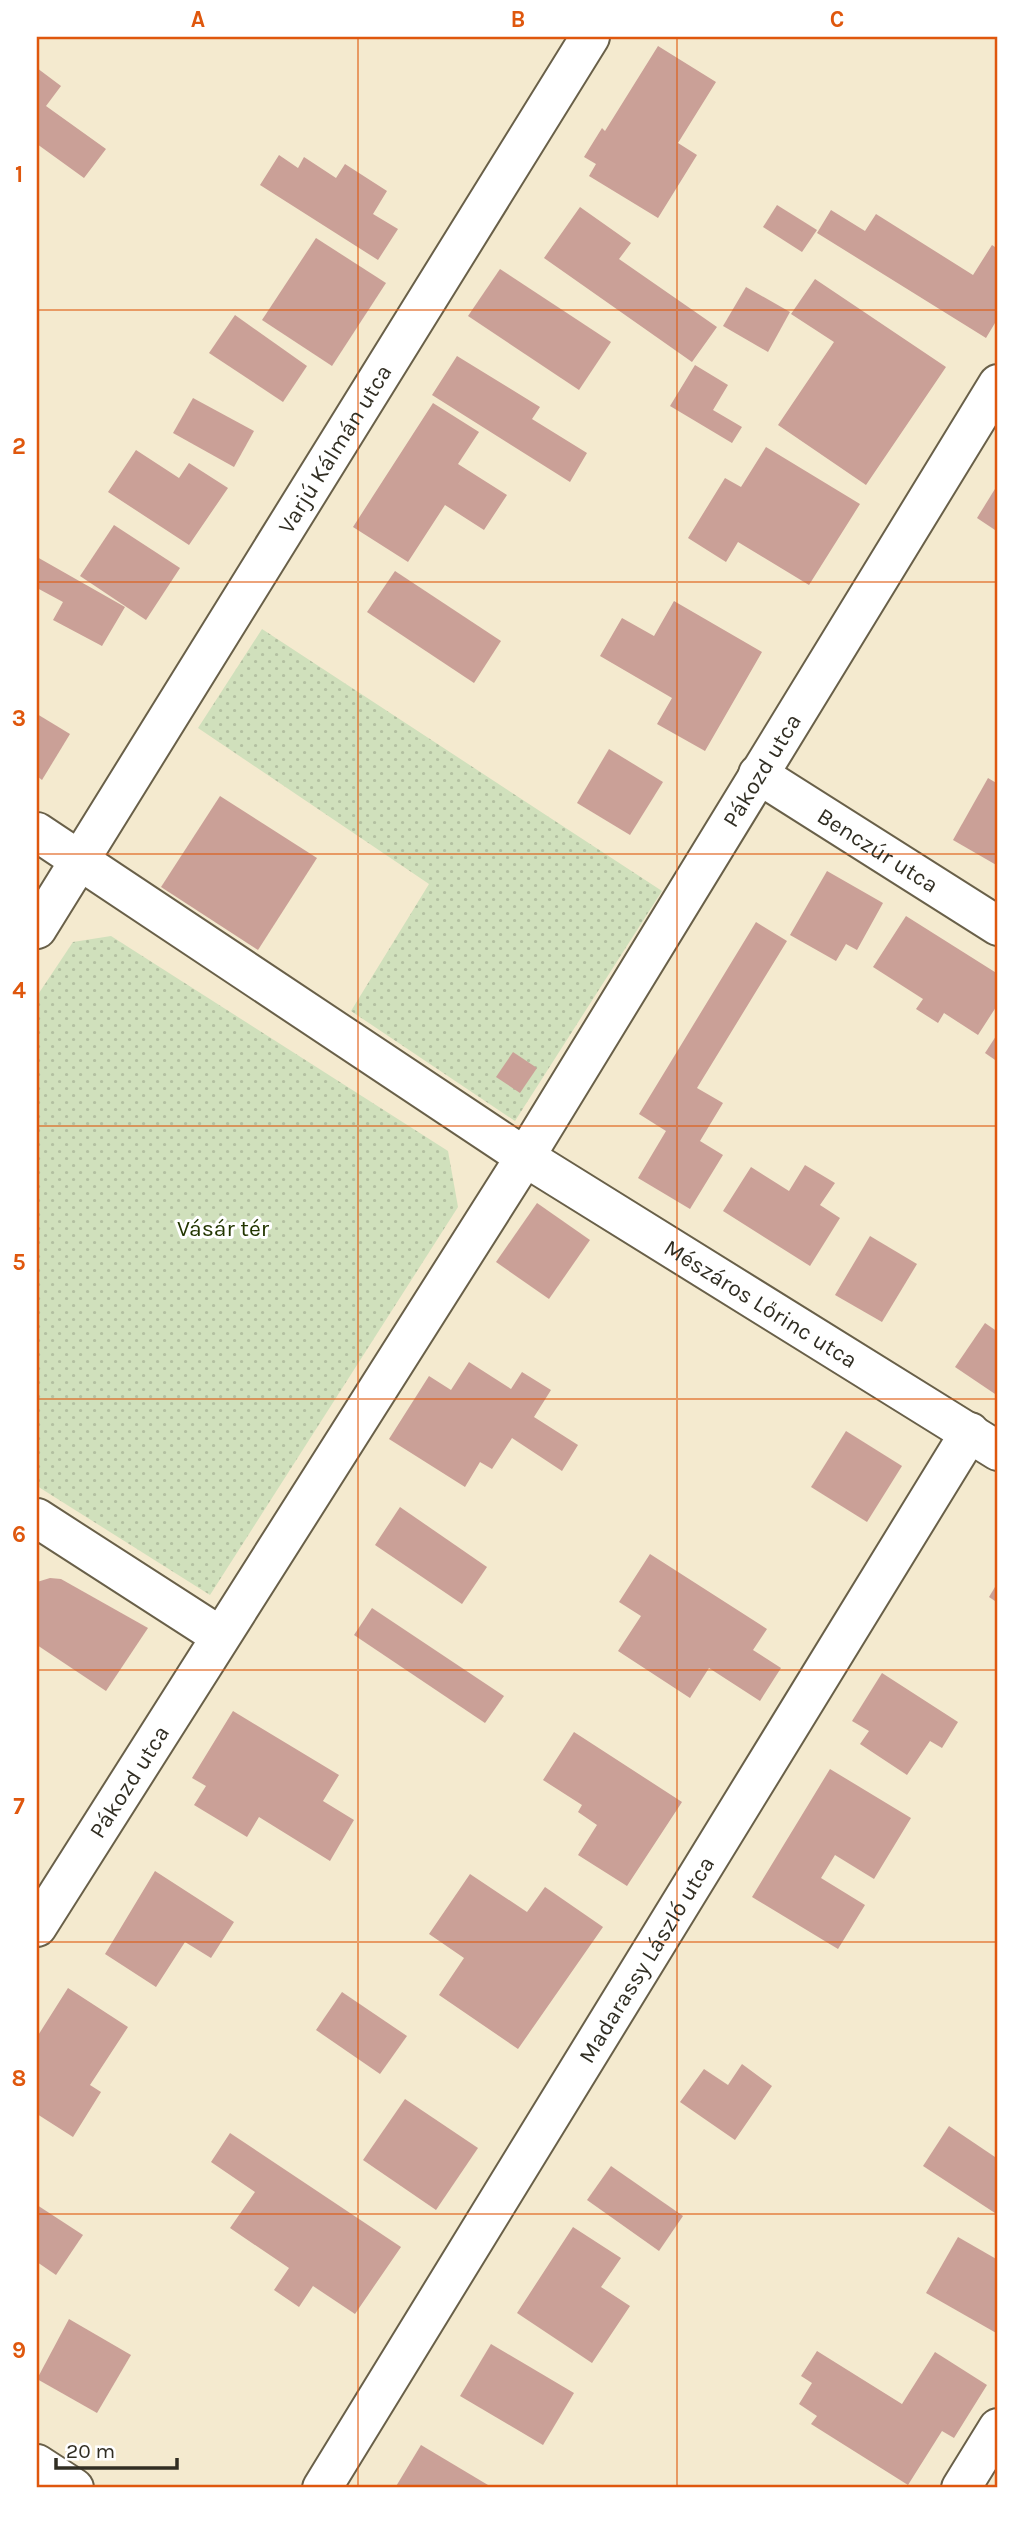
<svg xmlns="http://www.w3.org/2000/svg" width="1035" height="2525" viewBox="0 0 1035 2525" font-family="Karla,sans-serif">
	<defs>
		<pattern id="grass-dots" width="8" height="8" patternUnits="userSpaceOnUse" patternTransform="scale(1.75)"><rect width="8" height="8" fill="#d0e0bc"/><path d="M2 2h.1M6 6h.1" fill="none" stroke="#b3c0a1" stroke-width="1.8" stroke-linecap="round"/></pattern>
	</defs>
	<rect width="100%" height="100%" fill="#f4eacf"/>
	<g fill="url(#grass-dots)">
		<path d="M 262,629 L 662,891 L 515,1121 L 351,1011 L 429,884 L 198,728 Z"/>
		<path d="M 111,936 L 448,1151 L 458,1207 L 210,1595 L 37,1486 L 37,996 L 73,942 Z"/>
	</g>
	<g fill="#caa097">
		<path d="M 658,46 L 716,82 L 678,143 L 697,155 L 658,218 L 589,176 L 596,164 L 584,157 L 602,128 L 605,131 Z"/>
		<path d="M 37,68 L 61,86 L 46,106 L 106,149 L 84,178 L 37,144 Z"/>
		<path d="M 279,155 L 298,168 L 304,157 L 336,178 L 345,164 L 387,191 L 373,214 L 398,229 L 378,260 L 260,185 Z"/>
		<path d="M 777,205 L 817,230 L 802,252 L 763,227 Z"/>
		<path d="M 580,207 L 631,243 L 619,259 L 717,327 L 692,362 L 544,258 Z"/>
		<path d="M 831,210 L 865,231 L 876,214 L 973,275 L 992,245 L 998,249 L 998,318 L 986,338 L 817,233 Z"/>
		<path d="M 316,238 L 386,283 L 332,366 L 262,320 Z"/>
		<path d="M 500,269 L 611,342 L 579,390 L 468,316 Z"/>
		<path d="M 815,279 L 946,367 L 866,485 L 778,425 L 834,342 L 791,314 Z"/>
		<path d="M 746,287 L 790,312 L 768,352 L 723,326 Z"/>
		<path d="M 235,315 L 307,366 L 283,402 L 209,353 Z"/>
		<path d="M 457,356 L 540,407 L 532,419 L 587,453 L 570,482 L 432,395 Z"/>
		<path d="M 695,365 L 728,385 L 713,410 L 742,427 L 732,443 L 670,406 Z"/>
		<path d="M 193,398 L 254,431 L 234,467 L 173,433 Z"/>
		<path d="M 433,403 L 479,432 L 458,464 L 507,495 L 484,530 L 445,505 L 408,562 L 353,527 Z"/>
		<path d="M 766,447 L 860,504 L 809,585 L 738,542 L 726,562 L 688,538 L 725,478 L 741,487 Z"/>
		<path d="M 136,450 L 179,478 L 189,463 L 228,488 L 189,545 L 108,492 Z"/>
		<path d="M 998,484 L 998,532 L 977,518 Z"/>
		<path d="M 114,525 L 180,568 L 146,620 L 80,576 Z"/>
		<path d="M 37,557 L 125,607 L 102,646 L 53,620 L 63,602 L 37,588 Z"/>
		<path d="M 395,571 L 501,641 L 474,683 L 367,612 Z"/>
		<path d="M 674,601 L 762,652 L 705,751 L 657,724 L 672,698 L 600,656 L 622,618 L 654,636 Z"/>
		<path d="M 37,714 L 70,734 L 42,780 L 37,776 Z"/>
		<path d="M 609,749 L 663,782 L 630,835 L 577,803 Z"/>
		<path d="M 988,778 L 998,784 L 998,866 L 953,840 Z"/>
		<path d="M 220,796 L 317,858 L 258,950 L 161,887 Z"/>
		<path d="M 827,871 L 883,903 L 857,950 L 846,944 L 836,961 L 790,935 Z"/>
		<path d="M 906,916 L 998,974 L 998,1004 L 978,1035 L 944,1013 L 938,1023 L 916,1009 L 923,999 L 873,967 Z"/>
		<path d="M 756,922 L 787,941 L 697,1088 L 723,1103 L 700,1141 L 723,1155 L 690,1209 L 638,1178 L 666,1131 L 639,1114 Z"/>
		<path d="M 998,1033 L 998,1062 L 985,1053 Z"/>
		<path d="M 513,1052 L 537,1068 L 520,1093 L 496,1077 Z"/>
		<path d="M 805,1165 L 835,1183 L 820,1205 L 840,1218 L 810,1266 L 723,1211 L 751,1167 L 789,1191 Z"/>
		<path d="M 537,1203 L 590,1240 L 549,1299 L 496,1262 Z"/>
		<path d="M 870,1236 L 917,1264 L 882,1322 L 835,1295 Z"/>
		<path d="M 985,1323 L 998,1332 L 998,1396 L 955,1367 Z"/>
		<path d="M 469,1362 L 511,1389 L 522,1372 L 551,1390 L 534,1417 L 578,1445 L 562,1471 L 512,1438 L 492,1469 L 480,1462 L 465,1487 L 389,1439 L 429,1376 L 451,1390 Z"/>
		<path d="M 846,1431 L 902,1466 L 867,1522 L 811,1487 Z"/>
		<path d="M 400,1507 L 487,1567 L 462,1604 L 375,1545 Z"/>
		<path d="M 650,1554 L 767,1629 L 753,1650 L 781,1668 L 760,1701 L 709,1668 L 690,1698 L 618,1651 L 641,1616 L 619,1602 Z"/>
		<path d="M 50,1578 L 61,1579 L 148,1628 L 106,1691 L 37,1645 L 37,1582 Z"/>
		<path d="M 998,1582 L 998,1603 L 989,1597 Z"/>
		<path d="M 372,1608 L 504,1696 L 485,1723 L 354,1635 Z"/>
		<path d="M 882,1673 L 958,1722 L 942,1748 L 930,1741 L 907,1775 L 860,1744 L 869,1731 L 852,1721 Z"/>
		<path d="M 233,1711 L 339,1775 L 323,1801 L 354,1820 L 330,1861 L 259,1817 L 247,1837 L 194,1805 L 206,1786 L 192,1778 Z"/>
		<path d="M 574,1732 L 682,1802 L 627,1886 L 578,1855 L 597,1825 L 578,1812 L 582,1805 L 543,1780 Z"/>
		<path d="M 830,1769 L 911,1818 L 874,1879 L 835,1855 L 821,1878 L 865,1905 L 838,1949 L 752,1897 Z"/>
		<path d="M 155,1871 L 234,1922 L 211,1958 L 185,1942 L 156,1987 L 105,1954 Z"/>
		<path d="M 470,1874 L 527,1912 L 545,1887 L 603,1927 L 518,2049 L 439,1995 L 464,1958 L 429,1934 Z"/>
		<path d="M 68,1988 L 128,2027 L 90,2085 L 101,2092 L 73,2137 L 37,2114 L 37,2037 Z"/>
		<path d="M 342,1992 L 407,2036 L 380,2074 L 316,2030 Z"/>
		<path d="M 742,2064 L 772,2086 L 735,2140 L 680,2102 L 704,2069 L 728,2085 Z"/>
		<path d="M 405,2099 L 478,2148 L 436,2210 L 363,2160 Z"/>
		<path d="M 949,2126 L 998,2159 L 998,2215 L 923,2166 Z"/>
		<path d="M 230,2133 L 401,2247 L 355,2314 L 313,2286 L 299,2307 L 274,2290 L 289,2268 L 230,2228 L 255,2192 L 211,2162 Z"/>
		<path d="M 611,2166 L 683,2216 L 659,2251 L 587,2200 Z"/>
		<path d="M 37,2205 L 83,2235 L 56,2275 L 37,2262 Z"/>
		<path d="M 573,2227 L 621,2258 L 601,2287 L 630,2306 L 592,2363 L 517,2313 Z"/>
		<path d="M 958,2237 L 998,2260 L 998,2334 L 926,2293 Z"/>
		<path d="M 69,2319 L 131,2355 L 97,2413 L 37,2379 Z"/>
		<path d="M 491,2344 L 574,2393 L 543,2445 L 460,2396 Z"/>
		<path d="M 817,2351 L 902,2404 L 935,2352 L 987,2385 L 954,2438 L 942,2431 L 908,2485 L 811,2424 L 817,2416 L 799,2404 L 812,2383 L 801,2376 Z"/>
		<path d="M 421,2445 L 493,2488 L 395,2488 Z"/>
	</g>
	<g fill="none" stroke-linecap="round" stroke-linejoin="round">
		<defs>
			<g id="minor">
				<path id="s1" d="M 758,774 L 998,926"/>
				<path id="s2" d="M 37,832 L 525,1157 L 998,1451"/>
				<path id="s3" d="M 37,929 L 590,37"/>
				<path d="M 37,1518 L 220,1636"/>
				<path id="s4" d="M 37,1927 L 525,1157 L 998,384"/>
				<path id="s5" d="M 322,2488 L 970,1432"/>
				<path d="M 961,2488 L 998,2428"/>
			</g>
			<path id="tertiary" d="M 37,2464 L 74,2488"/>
		</defs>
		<use href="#minor" stroke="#696049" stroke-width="42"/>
		<use href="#tertiary" stroke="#696049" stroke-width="42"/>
		<use href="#minor" stroke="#fff" stroke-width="38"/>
		<use href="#tertiary" stroke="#fff" stroke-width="38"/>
	</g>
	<path fill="none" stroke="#df570d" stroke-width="2" stroke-opacity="0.55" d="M 358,37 L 358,2488M 677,37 L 677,2488M 37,310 L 998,310M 37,582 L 998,582M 37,854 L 998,854M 37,1126 L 998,1126M 37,1399 L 998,1399M 37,1670 L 998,1670M 37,1942 L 998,1942M 37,2214 L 998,2214"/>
	<g text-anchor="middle" stroke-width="6" stroke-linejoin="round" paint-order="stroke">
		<g font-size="23" fill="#312e23" stroke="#fff">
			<text dy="8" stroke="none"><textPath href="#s3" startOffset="565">Varjú Kálmán utca</textPath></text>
			<text dy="8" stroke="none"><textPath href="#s4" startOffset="1365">Pákozd utca</textPath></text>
			<text dy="8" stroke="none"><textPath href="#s1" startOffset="142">Benczúr utca</textPath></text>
			<text dy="8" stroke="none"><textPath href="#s2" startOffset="864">Mészáros Lőrinc utca</textPath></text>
			<text dy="8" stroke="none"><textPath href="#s4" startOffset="172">Pákozd utca</textPath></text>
			<text dy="8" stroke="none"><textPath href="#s5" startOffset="620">Madarassy László utca</textPath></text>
		</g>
		<g font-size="23" fill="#223500" stroke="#fff">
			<text x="223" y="1236">Vásár tér</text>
		</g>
	</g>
	<rect width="1035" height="2525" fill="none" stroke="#ffffff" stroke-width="77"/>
	<path d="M56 2458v10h121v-10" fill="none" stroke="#312e23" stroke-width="3.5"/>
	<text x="66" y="2458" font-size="21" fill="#312e23" stroke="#ffffff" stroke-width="5" paint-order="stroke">20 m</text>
	<rect x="38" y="38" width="958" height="2448" fill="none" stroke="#df570d" stroke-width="2.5"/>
	<g font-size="23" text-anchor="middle" font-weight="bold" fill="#df570d">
		<text x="198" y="27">A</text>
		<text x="518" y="27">B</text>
		<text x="837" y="27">C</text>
		<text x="19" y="182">1</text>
		<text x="19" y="454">2</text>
		<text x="19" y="726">3</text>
		<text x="19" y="998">4</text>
		<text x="19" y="1270">5</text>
		<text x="19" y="1542">6</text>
		<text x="19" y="1814">7</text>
		<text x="19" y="2086">8</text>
		<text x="19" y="2358">9</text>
	</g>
</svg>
